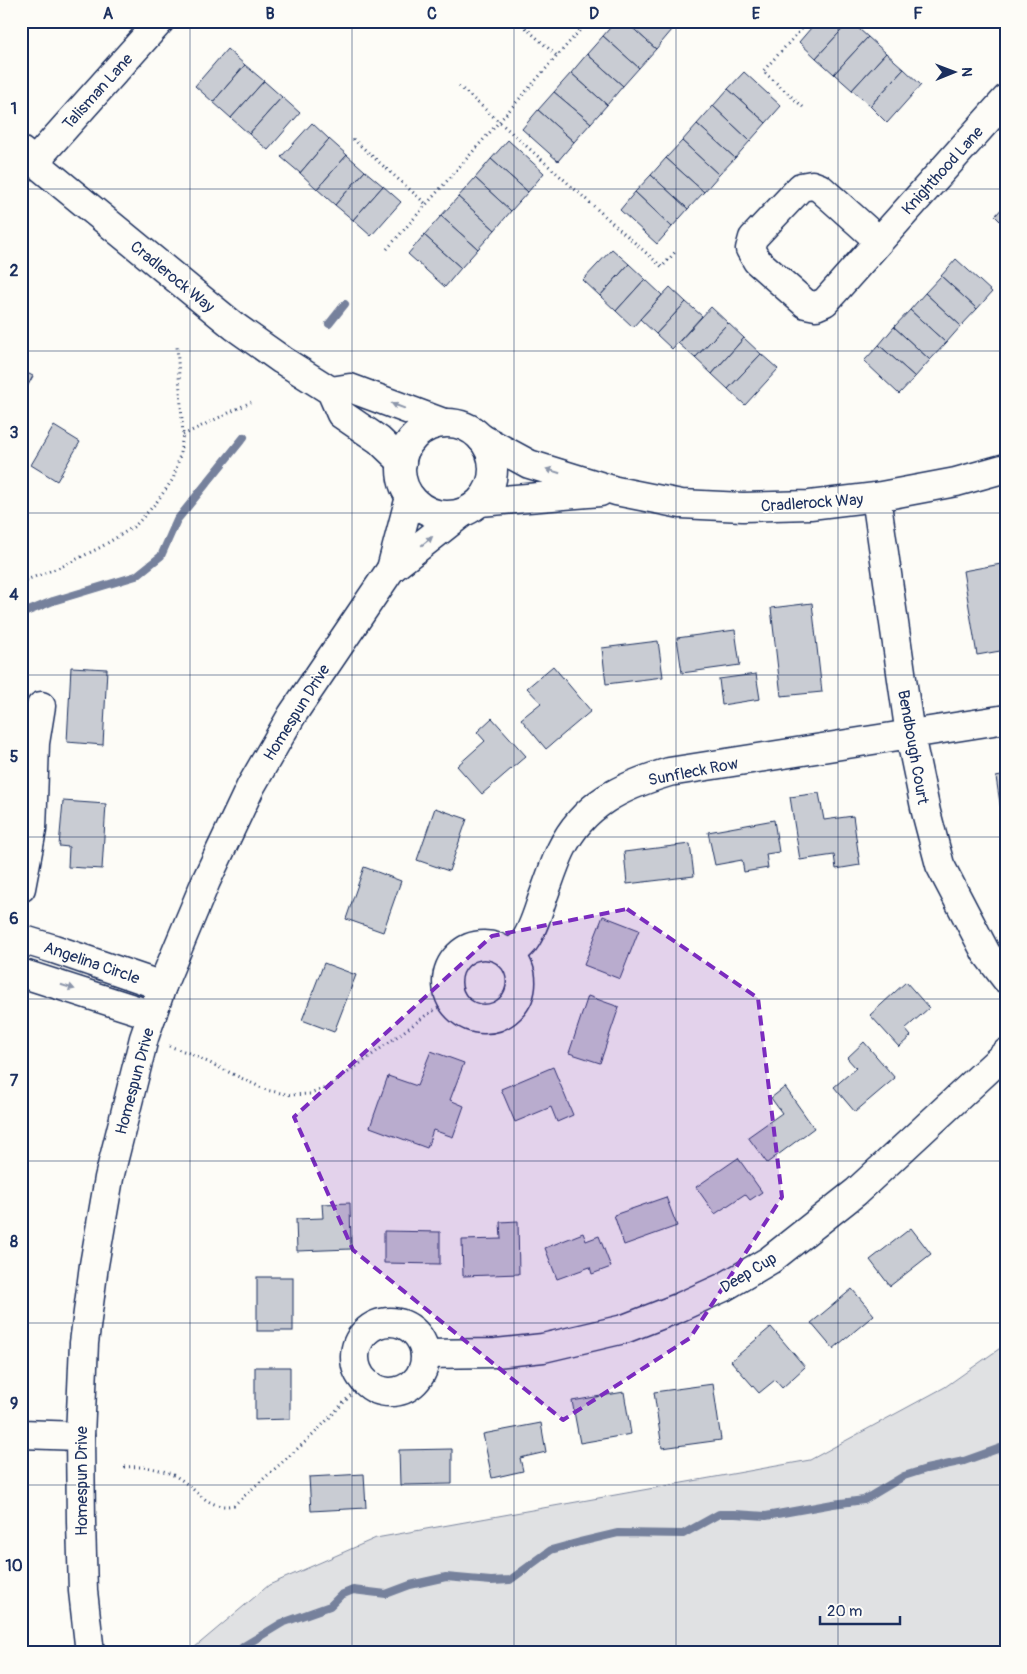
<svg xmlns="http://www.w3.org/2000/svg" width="1027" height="1674" viewBox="0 0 1027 1674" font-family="Pangolin,sans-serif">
	<rect width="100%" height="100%" fill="#fdfcf7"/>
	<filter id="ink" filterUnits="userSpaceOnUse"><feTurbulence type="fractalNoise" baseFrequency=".02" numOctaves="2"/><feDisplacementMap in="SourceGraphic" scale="10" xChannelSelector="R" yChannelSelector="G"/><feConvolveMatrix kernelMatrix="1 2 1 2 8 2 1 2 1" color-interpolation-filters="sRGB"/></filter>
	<g filter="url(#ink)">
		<path fill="#e0e1e3" stroke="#7e88a0" d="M 1006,1344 L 1006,1653 L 188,1653 L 269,1585 L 376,1538 L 810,1460 L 945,1387 Z"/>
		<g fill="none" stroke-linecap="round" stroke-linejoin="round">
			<g stroke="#76819c" stroke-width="8">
				<path d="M 329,324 L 345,304"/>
				<path d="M 21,614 L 53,601 L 136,576 L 161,556 L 177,520 L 244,437"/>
				<path d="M 236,1653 L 244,1646 L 282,1623 L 330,1606 L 341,1595 L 353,1590 L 386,1594 L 410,1585 L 446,1577 L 491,1581 L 510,1580 L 551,1550 L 580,1542 L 618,1533 L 683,1534 L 719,1514 L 735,1514 L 766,1516 L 833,1504 L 864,1500 L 904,1476 L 926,1469 L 964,1461 L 1006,1446"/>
			</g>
		</g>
		<g fill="#c9ccd3" stroke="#1b2f5e">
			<path d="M 616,21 L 625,21 L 656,49 L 639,68 L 603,36 Z"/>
			<path d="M 625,21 L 662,21 L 672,30 L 656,49 Z"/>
			<path d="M 662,21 L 680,21 L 672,30 Z"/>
			<path d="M 817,21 L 850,21 L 816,58 L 799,42 Z"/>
			<path d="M 850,21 L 868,37 L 834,74 L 816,58 Z"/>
			<path d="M 603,36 L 639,68 L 623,86 L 587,54 Z"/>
			<path d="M 868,37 L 886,53 L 852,90 L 834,74 Z"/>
			<path d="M 227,49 L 245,65 L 213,102 L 195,86 Z"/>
			<path d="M 886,53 L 904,69 L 870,106 L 852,90 Z"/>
			<path d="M 587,54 L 623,86 L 607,105 L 571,73 Z"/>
			<path d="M 245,65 L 264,81 L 231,118 L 213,102 Z"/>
			<path d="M 904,69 L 921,85 L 887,123 L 870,106 Z"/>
			<path d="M 744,72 L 781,106 L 766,123 L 728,89 Z"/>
			<path d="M 571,73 L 607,105 L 591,123 L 554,92 Z"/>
			<path d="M 264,81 L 282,97 L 249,134 L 231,118 Z"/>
			<path d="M 728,89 L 766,123 L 750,141 L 713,106 Z"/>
			<path d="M 554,92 L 591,123 L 574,142 L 538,110 Z"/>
			<path d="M 282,97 L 300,113 L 268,150 L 249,134 Z"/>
			<path d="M 713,106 L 750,141 L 735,158 L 697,124 Z"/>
			<path d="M 538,110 L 574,142 L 558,161 L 522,129 Z"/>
			<path d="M 312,123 L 329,139 L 300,173 L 281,157 Z"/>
			<path d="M 697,124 L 735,158 L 719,175 L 682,141 Z"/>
			<path d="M 329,139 L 347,155 L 317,189 L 300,173 Z"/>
			<path d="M 508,140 L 544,173 L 528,192 L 491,159 Z"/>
			<path d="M 682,141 L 719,175 L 704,192 L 666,158 Z"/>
			<path d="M 347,155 L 365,171 L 335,205 L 317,189 Z"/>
			<path d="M 666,158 L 704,192 L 688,209 L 651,175 Z"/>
			<path d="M 491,159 L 528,192 L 511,211 L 475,178 Z"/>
			<path d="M 365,171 L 383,186 L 353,220 L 335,205 Z"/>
			<path d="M 651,175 L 688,209 L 672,227 L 635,192 Z"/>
			<path d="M 475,178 L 511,211 L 495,230 L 458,197 Z"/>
			<path d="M 383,186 L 401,202 L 371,236 L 353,220 Z"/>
			<path d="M 635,192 L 672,227 L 657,244 L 620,210 Z"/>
			<path d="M 458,197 L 495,230 L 478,249 L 441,216 Z"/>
			<path d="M 1006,204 L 1006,227 L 995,216 Z"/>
			<path d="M 441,216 L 478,249 L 461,268 L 424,235 Z"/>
			<path d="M 424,235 L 461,268 L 445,287 L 408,254 Z"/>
			<path d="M 612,249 L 629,264 L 600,296 L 583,280 Z"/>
			<path d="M 956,259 L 992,292 L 977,309 L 941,276 Z"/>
			<path d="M 629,264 L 645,279 L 616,311 L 600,296 Z"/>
			<path d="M 941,276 L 977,309 L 961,326 L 925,293 Z"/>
			<path d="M 645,279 L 662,295 L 633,327 L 616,311 Z"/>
			<path d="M 670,287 L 686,302 L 656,334 L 640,319 Z"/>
			<path d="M 925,293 L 961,326 L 946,343 L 910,310 Z"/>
			<path d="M 686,302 L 702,316 L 672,349 L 656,334 Z"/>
			<path d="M 711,307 L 728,323 L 695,358 L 678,343 Z"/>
			<path d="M 910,310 L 946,343 L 930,360 L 894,327 Z"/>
			<path d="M 728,323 L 744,338 L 712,374 L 695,358 Z"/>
			<path d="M 894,327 L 930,360 L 915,377 L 879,345 Z"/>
			<path d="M 744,338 L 761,354 L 728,389 L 712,374 Z"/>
			<path d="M 879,345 L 915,377 L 899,394 L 864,361 Z"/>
			<path d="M 761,354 L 778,369 L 745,405 L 728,389 Z"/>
			<path d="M 21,370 L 33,376 L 21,398 Z"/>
			<path d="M 54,426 L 80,442 L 57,481 L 31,465 Z"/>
			<path d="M 1001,564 L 1006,592 L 1006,650 L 977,655 L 963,571 Z"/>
			<path d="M 812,603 L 822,692 L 781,696 L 771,608 Z"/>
			<path d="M 735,630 L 740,665 L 682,673 L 677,638 Z"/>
			<path d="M 658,641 L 663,677 L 606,684 L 602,648 Z"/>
			<path d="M 553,666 L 591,711 L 546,749 L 521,719 L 541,703 L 527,688 Z"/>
			<path d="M 71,667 L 107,669 L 103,745 L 67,742 Z"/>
			<path d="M 756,674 L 760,699 L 722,705 L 719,679 Z"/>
			<path d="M 492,718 L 526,756 L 482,794 L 457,766 L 485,741 L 477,732 Z"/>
			<path d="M 1006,775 L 1006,810 L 1001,810 L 996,777 Z"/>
			<path d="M 819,793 L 824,820 L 853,816 L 860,865 L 836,869 L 834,855 L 800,860 L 790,797 Z"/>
			<path d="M 63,801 L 106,804 L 102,869 L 68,867 L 69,847 L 59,846 Z"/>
			<path d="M 435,808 L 467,819 L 449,871 L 417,860 Z"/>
			<path d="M 774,820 L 779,852 L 766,854 L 768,868 L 744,872 L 742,860 L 715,865 L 708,832 Z"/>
			<path d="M 690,844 L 694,876 L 627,884 L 624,852 Z"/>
			<path d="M 364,867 L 401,881 L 383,932 L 346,919 Z"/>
			<path d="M 603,916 L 639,930 L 620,979 L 584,965 Z"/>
			<path d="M 324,963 L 356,975 L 334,1032 L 302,1020 Z"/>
			<path d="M 906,982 L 929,1008 L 905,1029 L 911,1036 L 899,1047 L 870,1015 Z"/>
			<path d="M 588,996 L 619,1007 L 600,1063 L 569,1053 Z"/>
			<path d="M 864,1042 L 895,1078 L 855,1112 L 834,1087 L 856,1068 L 847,1058 Z"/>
			<path d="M 431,1051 L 464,1063 L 450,1100 L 464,1106 L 453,1137 L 433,1130 L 427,1148 L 370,1127 L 388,1076 L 417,1086 Z"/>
			<path d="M 553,1067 L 573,1115 L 557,1122 L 551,1107 L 515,1122 L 501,1089 Z"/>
			<path d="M 785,1087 L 814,1128 L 767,1163 L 748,1137 L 782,1113 L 771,1098 Z"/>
			<path d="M 738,1158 L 762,1192 L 750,1200 L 745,1194 L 715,1214 L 696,1187 Z"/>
			<path d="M 666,1197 L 677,1226 L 624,1245 L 614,1215 Z"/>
			<path d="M 350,1203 L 351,1249 L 297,1251 L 296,1219 L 323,1218 L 322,1204 Z"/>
			<path d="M 518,1221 L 519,1274 L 463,1276 L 462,1240 L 501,1239 L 500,1222 Z"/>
			<path d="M 911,1228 L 931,1254 L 890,1286 L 870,1260 Z"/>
			<path d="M 384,1231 L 440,1232 L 440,1264 L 384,1263 Z"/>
			<path d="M 583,1233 L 586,1241 L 599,1236 L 611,1267 L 592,1274 L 590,1267 L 557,1279 L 545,1248 Z"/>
			<rect x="257" y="1277" width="36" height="54"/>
			<path d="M 852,1289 L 874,1315 L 833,1349 L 811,1323 Z"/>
			<path d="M 771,1327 L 805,1367 L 782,1388 L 775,1380 L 759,1393 L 731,1361 Z"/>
			<path d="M 255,1367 L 290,1367 L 290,1419 L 255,1420 Z"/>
			<path d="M 713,1384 L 721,1440 L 662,1448 L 654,1392 Z"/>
			<path d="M 624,1392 L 631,1434 L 580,1443 L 572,1401 Z"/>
			<path d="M 541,1423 L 546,1452 L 520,1458 L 523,1471 L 492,1478 L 483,1434 Z"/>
			<path d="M 452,1449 L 452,1484 L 400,1485 L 399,1450 Z"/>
			<path d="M 364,1474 L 366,1508 L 311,1511 L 309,1477 Z"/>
		</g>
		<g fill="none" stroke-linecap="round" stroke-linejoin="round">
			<defs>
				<g id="minor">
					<path d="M 21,151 L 234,326 L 282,360 L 331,391 L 341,414 L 379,440 L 402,462"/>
					<path d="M 34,162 L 160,21"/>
					<path d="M 878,240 L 820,188 L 812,185 L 801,187 L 753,238 L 750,249 L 757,261 L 806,304 L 816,306 L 825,302 L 1006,99"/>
					<path d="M 331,391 L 350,388 L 444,423"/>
					<circle cx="447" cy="469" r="46"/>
					<path d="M 481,438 L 529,464 L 616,491 L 681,504 L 743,507 L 810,505 L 876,497 L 956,482 L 1006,468"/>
					<path d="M 876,497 L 910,735 L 926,812 L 940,865 L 986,953 L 1006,979"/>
					<path d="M 480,502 L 600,492"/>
					<path d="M 391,569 L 410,497"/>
					<path d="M 21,888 L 32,830 L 35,743 L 41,706"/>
					<path d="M 21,939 L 54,949 L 162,986"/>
					<circle cx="484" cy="982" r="37"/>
					<path d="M 510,956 C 514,951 520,947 524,942 C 533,930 538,911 543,897 C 549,881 554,865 561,850 C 583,804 622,786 669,772 L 1006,719"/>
					<path d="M 21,973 L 152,1015"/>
					<circle cx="390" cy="1357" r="35"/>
					<path d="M 425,1354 L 496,1353 L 543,1348 L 624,1329 L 678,1308 L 724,1287 L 770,1260 L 856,1192 L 1006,1053"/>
					<path d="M 21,1434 L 80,1436"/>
					<path d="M 90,1653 L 83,1591 L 81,1522 L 80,1436 L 84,1343 L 94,1265 L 109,1178 L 144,1038 L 162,986 L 206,881 L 251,786 L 292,715 L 391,569 L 462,513"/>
				</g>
			</defs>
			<use href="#minor" stroke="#1b2f5e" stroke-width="31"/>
			<g stroke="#1b2f5e" stroke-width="3" stroke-dasharray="1 4" stroke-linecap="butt">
				<path d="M 518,21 L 557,56"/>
				<path d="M 459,86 L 662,267 L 676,251"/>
				<path d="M 803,107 L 763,71 L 809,21"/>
				<path d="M 353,139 L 426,204"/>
				<path d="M 387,249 L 588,21"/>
				<path d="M 183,435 L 251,402"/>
				<path d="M 21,582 L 63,566 L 101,547 L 135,526 L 156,503 L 173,479 L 179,459 L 183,435 L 177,346"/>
				<path d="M 169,1046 L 189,1053 L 266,1090 L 291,1095 L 310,1094 L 328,1087 L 425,1016 L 451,1000"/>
				<path d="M 124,1467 C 143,1466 161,1468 177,1477 C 197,1489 208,1511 234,1505 L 313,1435 L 364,1381"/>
			</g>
			<use href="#minor" stroke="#fdfcf7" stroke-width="28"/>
		</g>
		<defs><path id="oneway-solid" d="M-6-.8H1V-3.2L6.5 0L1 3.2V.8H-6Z" transform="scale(1.25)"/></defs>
		<g fill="#8c96aa">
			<use href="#oneway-solid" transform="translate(398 406) rotate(-159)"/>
			<use href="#oneway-solid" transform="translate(553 471) rotate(-163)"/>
			<use href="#oneway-solid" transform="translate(427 541) rotate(-39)"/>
			<use href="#oneway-solid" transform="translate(68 987) rotate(18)"/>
		</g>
	</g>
	<path fill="#7b2cbf" fill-opacity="0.2" stroke="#7b2cbf" stroke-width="4" stroke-dasharray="10 6" stroke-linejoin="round" d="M 627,909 L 758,998 L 782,1197 L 690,1338 L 563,1420 L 353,1250 L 294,1117 L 492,936 Z"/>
	<path fill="none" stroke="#1b2f5e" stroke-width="1" stroke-opacity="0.55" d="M 190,21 L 190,1653M 352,21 L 352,1653M 514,21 L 514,1653M 676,21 L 676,1653M 838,21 L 838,1653M 21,189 L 1006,189M 21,351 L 1006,351M 21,513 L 1006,513M 21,675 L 1006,675M 21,837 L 1006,837M 21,999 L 1006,999M 21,1161 L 1006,1161M 21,1323 L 1006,1323M 21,1485 L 1006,1485"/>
	<g text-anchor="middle" stroke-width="4" stroke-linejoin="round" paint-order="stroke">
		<g font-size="16" fill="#1b2f5e" stroke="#fdfcf7">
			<text transform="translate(97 91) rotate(-48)" y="6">Talisman Lane</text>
			<text transform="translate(942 170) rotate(-48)" y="6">Knighthood Lane</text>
			<text transform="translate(173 276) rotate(39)" y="6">Cradlerock Way</text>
			<text transform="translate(812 502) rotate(-4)" y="6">Cradlerock Way</text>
			<text transform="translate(296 712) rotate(-58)" y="6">Homespun Drive</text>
			<text transform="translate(914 747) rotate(80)" y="6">Bendbough Court</text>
			<text transform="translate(693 771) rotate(-11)" y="6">Sunfleck Row</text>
			<text transform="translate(92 962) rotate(19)" y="6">Angelina Circle</text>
			<text transform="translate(134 1081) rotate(-75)" y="6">Homespun Drive</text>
			<text transform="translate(748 1272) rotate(-31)" y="6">Deep Cup</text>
			<text transform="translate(81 1481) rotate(-90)" y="6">Homespun Drive</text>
		</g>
	</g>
	<rect width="1027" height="1674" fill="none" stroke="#fdfcf7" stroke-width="55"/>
	<g transform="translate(954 72) rotate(89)" stroke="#fdfcf7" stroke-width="4" paint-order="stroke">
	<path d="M0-4L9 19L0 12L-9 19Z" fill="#1b2f5e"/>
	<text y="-8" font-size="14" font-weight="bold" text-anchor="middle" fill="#1b2f5e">N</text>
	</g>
	<path d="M820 1616v8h80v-8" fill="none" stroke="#1b2f5e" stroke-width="2.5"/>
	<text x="827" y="1616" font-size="15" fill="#1b2f5e" stroke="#fdfcf7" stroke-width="4" paint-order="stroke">20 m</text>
	<rect x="28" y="28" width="972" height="1618" fill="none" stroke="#1b2f5e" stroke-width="2"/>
	<g font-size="16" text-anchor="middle" font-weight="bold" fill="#1b2f5e">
		<text x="108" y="19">A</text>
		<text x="270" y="19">B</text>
		<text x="432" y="19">C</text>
		<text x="594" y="19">D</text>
		<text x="756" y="19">E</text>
		<text x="918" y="19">F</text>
		<text x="14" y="114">1</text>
		<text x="14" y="276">2</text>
		<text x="14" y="438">3</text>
		<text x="14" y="600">4</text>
		<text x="14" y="762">5</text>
		<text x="14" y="924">6</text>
		<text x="14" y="1086">7</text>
		<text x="14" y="1247">8</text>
		<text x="14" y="1409">9</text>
		<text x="14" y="1571">10</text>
	</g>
</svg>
